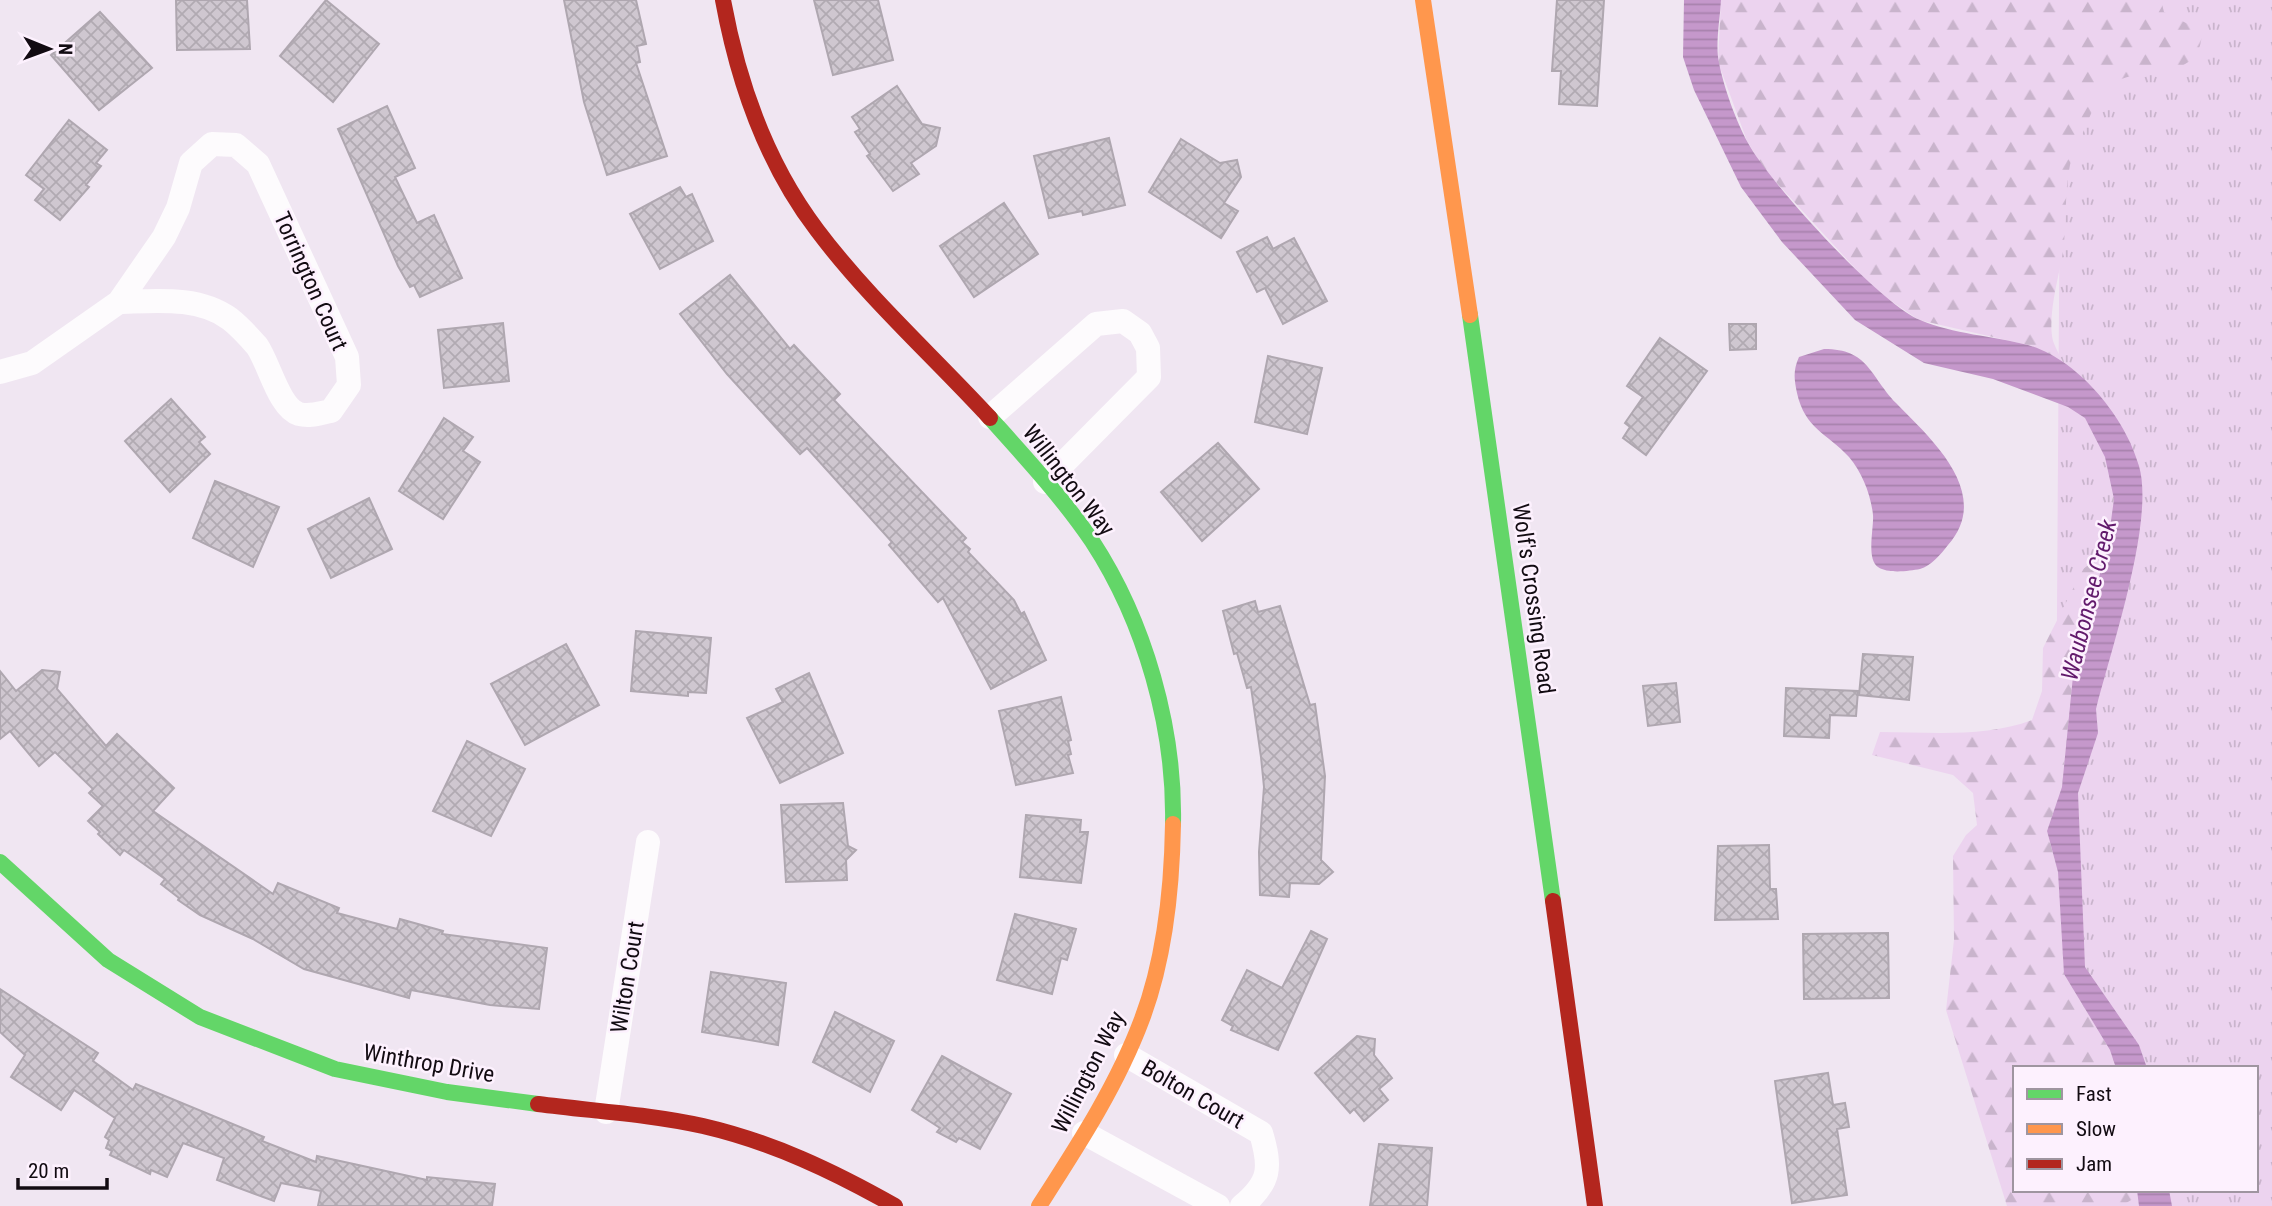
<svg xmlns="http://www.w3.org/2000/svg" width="2272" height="1206" viewBox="0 0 2272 1206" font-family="'Roboto Condensed',sans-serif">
	<defs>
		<pattern id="grass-tufts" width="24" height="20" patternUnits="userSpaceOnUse" patternTransform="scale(1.75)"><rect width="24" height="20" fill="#ecd3ef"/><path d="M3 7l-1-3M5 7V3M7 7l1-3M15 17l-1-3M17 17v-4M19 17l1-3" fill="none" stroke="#c9b4cc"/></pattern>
		<pattern id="forest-firs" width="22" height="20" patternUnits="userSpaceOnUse" patternTransform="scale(1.75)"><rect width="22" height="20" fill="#ecd3ef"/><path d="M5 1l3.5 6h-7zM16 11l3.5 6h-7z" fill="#c9b4cc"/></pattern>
		<pattern id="water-rules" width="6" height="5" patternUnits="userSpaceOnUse" patternTransform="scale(1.75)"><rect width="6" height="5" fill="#c598cb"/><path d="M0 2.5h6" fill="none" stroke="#a882ad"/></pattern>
		<pattern id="building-cross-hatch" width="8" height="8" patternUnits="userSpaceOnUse" patternTransform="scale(1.75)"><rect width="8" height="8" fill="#cfc7d0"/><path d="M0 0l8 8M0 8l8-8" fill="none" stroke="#b1aab2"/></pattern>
	</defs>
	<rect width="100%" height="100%" fill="#f0e6f2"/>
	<path fill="url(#grass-tufts)" d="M 2061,0 L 2272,0 L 2272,1206 L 2053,1206 L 2053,1190 L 2256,1190 L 2256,1068 L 2054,1068 Z"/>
	<g fill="url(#forest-firs)">
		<path d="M 1721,0 L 2161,0 L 2164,12 L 2202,31 C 2201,88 2137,60 2107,88 C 2097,99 2092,112 2086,125 C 2081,138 2073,152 2070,165 C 2064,193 2067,223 2063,251 C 2059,277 2047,316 2053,341 C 2056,349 2061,358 2065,366 L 2032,346 L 1919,320 L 1875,290 L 1764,169 L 1747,141 L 1718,62 Z"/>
		<path d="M 2106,552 L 2073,676 L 2062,787 L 2047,831 L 2058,872 L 2064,974 L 2110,1050 L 2116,1068 L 2015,1068 L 2015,1190 L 2137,1190 L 2138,1196 L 2121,1206 L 2007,1206 L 1946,1010 L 1954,940 L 1953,856 L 1966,835 L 1977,825 L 1973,793 L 1953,775 L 1872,755 L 1880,732 C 1929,732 1985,738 2032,720 L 2042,691 L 2043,648 L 2083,569 Z"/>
	</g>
	<g fill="url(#water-rules)">
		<path d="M 1684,0 L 1721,0 C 1720,19 1715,45 1719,63 C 1724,88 1736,121 1748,143 C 1769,182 1880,304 1920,320 C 1953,334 1993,336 2028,345 C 2078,359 2126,418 2139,466 C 2155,521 2111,649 2096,709 L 2098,733 L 2078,793 L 2085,967 L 2139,1045 L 2147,1068 L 2116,1068 L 2110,1050 L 2064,974 L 2058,872 L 2047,831 L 2062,787 L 2073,676 L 2108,543 L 2114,499 L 2105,457 L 2085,418 L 2068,407 L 1993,379 L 1924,363 L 1855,320 L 1782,242 L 1741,187 L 1694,90 L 1683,57 Z"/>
		<path d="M 1824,349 C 1869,349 1869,375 1896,403 C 1929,437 1994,493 1948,545 C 1941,554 1931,566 1920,569 C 1909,571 1888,574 1878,567 C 1866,559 1874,528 1873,515 C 1871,495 1862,472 1849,457 C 1827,433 1805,429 1797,393 C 1794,379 1793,370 1799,357 Z"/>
		<path d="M 2137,1190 L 2169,1190 L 2172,1206 L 2139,1206 Z"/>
	</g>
	<g fill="url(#building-cross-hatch)" stroke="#afa7b0" stroke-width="2">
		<path d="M 176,0 L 247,0 L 250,49 L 177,50 Z"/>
		<path d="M 326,0 L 379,44 L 333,102 L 280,56 Z"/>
		<path d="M 564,0 L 636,0 L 646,44 L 637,46 L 640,62 L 636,63 L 667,156 L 607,175 L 584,102 Z"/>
		<path d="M 814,0 L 878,0 L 893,60 L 833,75 Z"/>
		<path d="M 1557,0 L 1604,0 L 1597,106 L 1559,104 L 1561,71 L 1552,71 Z"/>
		<path d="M 100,12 L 152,68 L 99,110 L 51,55 Z"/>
		<path d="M 897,86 L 922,124 L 940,128 L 936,146 L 911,163 L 919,174 L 893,191 L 867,156 L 870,154 L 855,132 L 860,129 L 852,117 Z"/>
		<path d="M 387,106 L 415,168 L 395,177 L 417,223 L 434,215 L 462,278 L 420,297 L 414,285 L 410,287 L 398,266 L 338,129 Z"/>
		<path d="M 69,120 L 107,150 L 96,163 L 101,166 L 86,185 L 89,187 L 60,220 L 35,200 L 44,189 L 26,175 Z"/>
		<path d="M 1109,138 L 1125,205 L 1083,215 L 1082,211 L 1049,218 L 1034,156 Z"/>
		<path d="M 1181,139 L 1220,163 L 1237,160 L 1241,177 L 1224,203 L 1238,211 L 1221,238 L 1149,192 Z"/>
		<path d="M 680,187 L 686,197 L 692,194 L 713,241 L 660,269 L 630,214 Z"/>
		<path d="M 1004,203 L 1038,254 L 974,297 L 940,246 Z"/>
		<path d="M 1267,237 L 1273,249 L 1294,238 L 1327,301 L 1283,324 L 1265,288 L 1257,292 L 1237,252 Z"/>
		<path d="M 730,275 L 790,349 L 794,345 L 840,394 L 834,400 L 966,538 L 962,542 L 970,549 L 968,552 L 1014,600 L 1021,614 L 1024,612 L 1046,660 L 991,689 L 943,598 L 938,602 L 889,545 L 892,542 L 807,448 L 800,454 L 727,374 L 680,314 Z"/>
		<path d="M 503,323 L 509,381 L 444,388 L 438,330 Z"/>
		<path d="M 1729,324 L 1756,324 L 1756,349 L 1730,350 Z"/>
		<path d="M 1660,338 L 1707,371 L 1646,455 L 1623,438 L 1630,427 L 1625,423 L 1643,397 L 1627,386 Z"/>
		<path d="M 1268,356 L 1322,368 L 1307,434 L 1255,422 Z"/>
		<path d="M 171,399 L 205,437 L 199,442 L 210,454 L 170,492 L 125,441 Z"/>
		<path d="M 444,418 L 473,437 L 463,451 L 480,462 L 443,519 L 399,491 Z"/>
		<path d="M 1218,443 L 1259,489 L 1202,541 L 1161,492 Z"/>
		<path d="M 215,481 L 279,507 L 253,567 L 193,538 Z"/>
		<path d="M 369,498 L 392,549 L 331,578 L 308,529 Z"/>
		<path d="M 1255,601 L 1258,612 L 1280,606 L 1310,705 L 1315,704 L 1325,776 L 1321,860 L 1333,872 L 1319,884 L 1290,883 L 1289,897 L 1260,895 L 1259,852 L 1264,787 L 1261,757 L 1251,687 L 1247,688 L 1237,653 L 1234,654 L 1223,611 Z"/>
		<path d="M 636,631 L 711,638 L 706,693 L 688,692 L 688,696 L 631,691 Z"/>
		<path d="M 566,644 L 599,705 L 525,745 L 491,684 Z"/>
		<path d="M 1863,654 L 1913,657 L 1909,700 L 1859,695 Z"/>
		<path d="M 42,670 L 60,672 L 57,689 L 106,746 L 117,734 L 174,788 L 153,811 L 273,894 L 278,883 L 339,908 L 337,913 L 397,929 L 400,919 L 443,931 L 442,934 L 547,948 L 539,1009 L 490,1005 L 411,990 L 409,998 L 304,969 L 253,939 L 200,915 L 178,900 L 179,898 L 161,884 L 165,879 L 124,850 L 120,855 L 98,834 L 100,832 L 88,821 L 103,806 L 89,793 L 93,789 L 55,752 L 39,766 L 10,731 L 0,739 L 0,671 L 16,691 Z"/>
		<path d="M 809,673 L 843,753 L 780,783 L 747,718 L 783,702 L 776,689 Z"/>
		<path d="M 1676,683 L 1680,722 L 1648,726 L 1643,686 Z"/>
		<path d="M 1786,688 L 1858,691 L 1856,716 L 1830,715 L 1829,738 L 1784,736 Z"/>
		<path d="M 1061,697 L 1071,740 L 1068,741 L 1071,754 L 1068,755 L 1073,773 L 1016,785 L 999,711 Z"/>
		<path d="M 467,741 L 525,769 L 491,836 L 433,811 Z"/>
		<path d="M 843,803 L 848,846 L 856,850 L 846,860 L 847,880 L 786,882 L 781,805 Z"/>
		<path d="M 1026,815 L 1081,820 L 1080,832 L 1088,832 L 1081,883 L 1020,877 Z"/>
		<path d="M 1769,845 L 1770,889 L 1776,889 L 1778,919 L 1715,920 L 1718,846 Z"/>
		<path d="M 1015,914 L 1076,929 L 1067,960 L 1061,958 L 1052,994 L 997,980 Z"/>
		<path d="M 1311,931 L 1327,939 L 1278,1050 L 1231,1030 L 1233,1026 L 1222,1020 L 1247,970 L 1282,988 Z"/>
		<path d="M 1888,933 L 1889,998 L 1804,999 L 1803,934 Z"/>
		<path d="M 711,972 L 786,983 L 778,1045 L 702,1032 Z"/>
		<path d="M 0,989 L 98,1053 L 93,1061 L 133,1090 L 136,1084 L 264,1137 L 262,1141 L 316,1162 L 317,1156 L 427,1180 L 427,1177 L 495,1184 L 492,1206 L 318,1206 L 321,1191 L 281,1183 L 274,1201 L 217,1180 L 224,1158 L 183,1143 L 167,1177 L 151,1170 L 150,1174 L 110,1155 L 112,1151 L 106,1148 L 109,1140 L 105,1137 L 115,1118 L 74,1090 L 61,1110 L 11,1077 L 25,1055 L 0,1032 Z"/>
		<path d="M 835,1012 L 894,1041 L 870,1092 L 813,1062 Z"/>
		<path d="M 1357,1036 L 1375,1039 L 1374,1055 L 1392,1078 L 1379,1089 L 1388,1100 L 1364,1121 L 1354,1109 L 1350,1113 L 1315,1073 Z"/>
		<path d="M 942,1056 L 1011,1094 L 980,1149 L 959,1138 L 956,1142 L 937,1132 L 940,1128 L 912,1110 Z"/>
		<path d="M 1828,1073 L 1833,1105 L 1845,1103 L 1849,1127 L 1837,1129 L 1847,1195 L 1792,1203 L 1775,1081 Z"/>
		<path d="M 1379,1144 L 1432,1148 L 1427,1206 L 1370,1206 Z"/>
	</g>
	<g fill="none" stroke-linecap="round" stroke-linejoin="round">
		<g stroke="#fdfbfd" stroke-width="24">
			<path d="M 0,372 L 32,363 L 119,302 L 164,237 L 178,208 L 191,163 L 212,144 L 236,145 L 258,164 L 347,357 L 349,385 L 331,411 C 320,413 310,417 299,414 C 279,408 269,363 257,346 C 250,338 239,326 230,319 C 199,296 156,301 119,302"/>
			<path d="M 990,417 L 1096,324 L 1123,321 L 1140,333 L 1148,348 L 1149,377 L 1045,482"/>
			<path d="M 1126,1055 L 1261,1133 C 1271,1167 1271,1182 1242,1206"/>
			<path d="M 606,1112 L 648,842"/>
			<path d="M 1084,1133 L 1218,1206"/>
		</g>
		<g stroke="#63d668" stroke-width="16">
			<path d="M 1470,315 L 1553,901"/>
			<path d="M 990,418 C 1026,458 1062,497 1092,541 C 1145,622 1175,728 1173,824"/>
			<path d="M 0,862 L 108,960 L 200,1017 L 335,1069 L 447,1092 L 538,1104"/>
		</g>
		<g stroke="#ff974d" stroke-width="16">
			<path d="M 1423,0 L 1470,315"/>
			<path d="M 1039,1206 C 1077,1147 1117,1086 1142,1019 C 1165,958 1172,889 1173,824"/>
		</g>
		<g stroke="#b3261e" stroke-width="16">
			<path d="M 723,0 C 738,82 766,163 817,230 C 868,298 933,356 990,418"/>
			<path d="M 1553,901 L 1595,1206"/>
			<path d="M 538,1104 C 592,1111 649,1114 703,1126 C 772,1142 833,1171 895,1206"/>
		</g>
	</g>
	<g text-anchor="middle" stroke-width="5" stroke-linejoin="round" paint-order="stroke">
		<g font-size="23" fill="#120b12" stroke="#fdf1fe">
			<text transform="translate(311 281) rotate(66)" y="8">Torrington Court</text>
			<text transform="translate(1069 480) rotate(52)" y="8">Willington Way</text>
			<text transform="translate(1534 599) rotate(82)" y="8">Wolf's Crossing Road</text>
			<text transform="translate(627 977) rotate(-81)" y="8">Wilton Court</text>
			<text transform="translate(429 1063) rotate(10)" y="8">Winthrop Drive</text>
			<text transform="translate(1088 1072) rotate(-63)" y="8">Willington Way</text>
			<text transform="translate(1193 1094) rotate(30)" y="8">Bolton Court</text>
		</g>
		<g font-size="24" font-style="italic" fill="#621a6c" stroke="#fdf1fe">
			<text transform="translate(2089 600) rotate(-76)" y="8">Waubonsee Creek</text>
		</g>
	</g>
	<rect x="2013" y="1066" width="245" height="126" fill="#fdf1fe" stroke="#9f95a0" stroke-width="2"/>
	<rect x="2027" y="1089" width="35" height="10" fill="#63d668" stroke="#9f95a0" stroke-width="2"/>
	<text x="2076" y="1101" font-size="21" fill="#120b12">Fast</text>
	<rect x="2027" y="1124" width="35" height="10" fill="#ff974d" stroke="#9f95a0" stroke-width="2"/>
	<text x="2076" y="1136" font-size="21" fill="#120b12">Slow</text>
	<rect x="2027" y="1159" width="35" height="10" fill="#b3261e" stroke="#9f95a0" stroke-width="2"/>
	<text x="2076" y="1171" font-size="21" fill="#120b12">Jam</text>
	<g transform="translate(49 49) rotate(91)" stroke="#fdf1fe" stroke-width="5" paint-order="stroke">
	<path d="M0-5L12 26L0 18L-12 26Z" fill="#120b12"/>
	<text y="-10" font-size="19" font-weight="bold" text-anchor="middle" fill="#120b12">N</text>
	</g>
	<path d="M18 1178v10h89v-10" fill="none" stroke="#120b12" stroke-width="3.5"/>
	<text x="28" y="1178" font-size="21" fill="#120b12" stroke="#fdf1fe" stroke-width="5" paint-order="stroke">20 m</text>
</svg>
